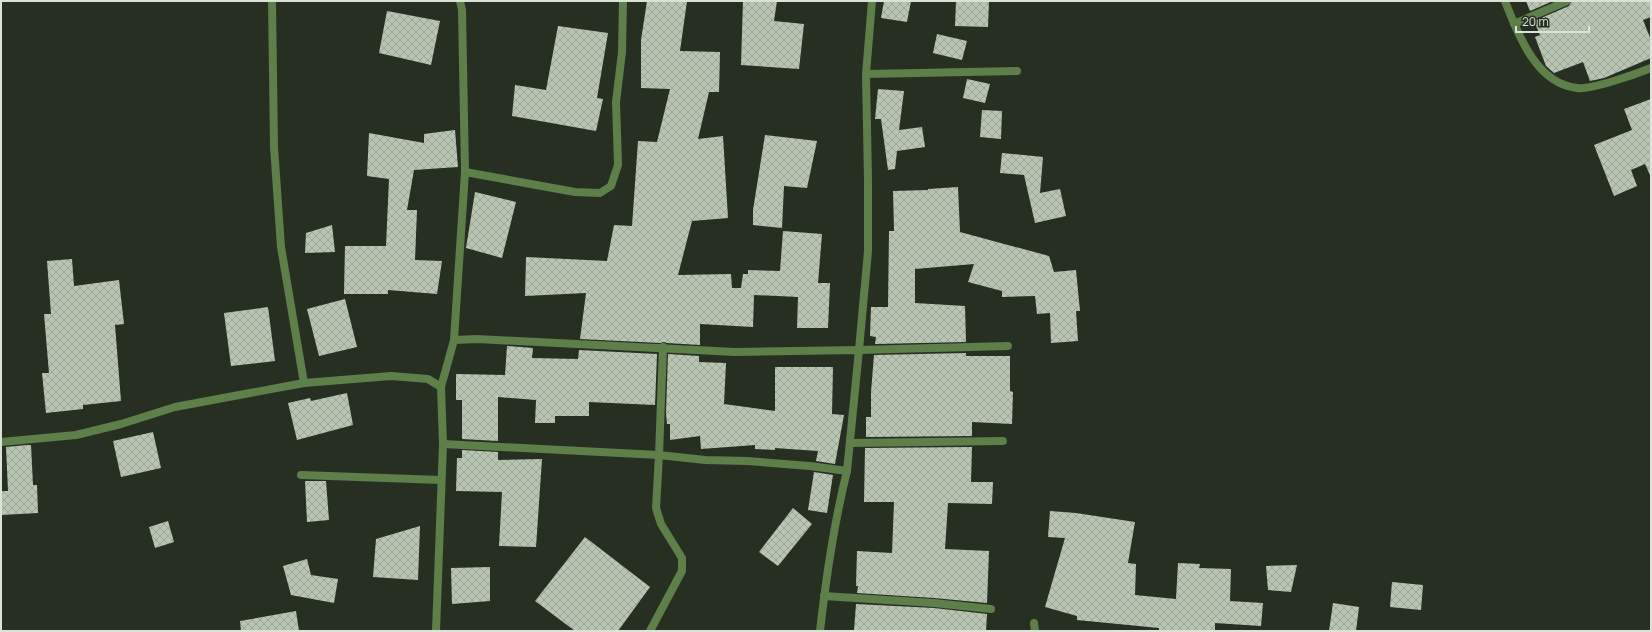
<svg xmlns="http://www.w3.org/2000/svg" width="1652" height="632" viewBox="0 0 1652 632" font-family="Manrope,sans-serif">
	<defs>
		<pattern id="building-cross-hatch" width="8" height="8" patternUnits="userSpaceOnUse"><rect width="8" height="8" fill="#b9c5b3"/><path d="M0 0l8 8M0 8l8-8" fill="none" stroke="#9ba596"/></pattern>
	</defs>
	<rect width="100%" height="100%" fill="#262f21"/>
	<g fill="url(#building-cross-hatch)">
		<path d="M 647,1 L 687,1 L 680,51 L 720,52 L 719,92 L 709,92 L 698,139 L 723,136 L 728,218 L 692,221 L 678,275 L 731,274 L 732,288 L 741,288 L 743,274 L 748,274 L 748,270 L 780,271 L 783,231 L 822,234 L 818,283 L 830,283 L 828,328 L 797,328 L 798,297 L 754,295 L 753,327 L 700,324 L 700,345 L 667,343 L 664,342 L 660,343 L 580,339 L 586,293 L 525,296 L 526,257 L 607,261 L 614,225 L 632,226 L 638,141 L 657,142 L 670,89 L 641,88 L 641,40 Z"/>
		<path d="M 743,1 L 777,1 L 774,21 L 804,24 L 799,69 L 741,65 Z"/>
		<path d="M 884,1 L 911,1 L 907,22 L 881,18 Z"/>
		<path d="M 956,1 L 989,2 L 988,27 L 955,26 Z"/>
		<path d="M 1526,1 L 1553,1 L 1530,11 Z"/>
		<path d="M 1572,1 L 1651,1 L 1651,17 L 1643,20 L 1651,40 L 1651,58 L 1604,78 L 1590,81 L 1583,62 L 1554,73 L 1546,66 L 1535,37 L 1540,35 L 1534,21 L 1569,6 Z"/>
		<path d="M 387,11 L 440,21 L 431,65 L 379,53 Z"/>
		<path d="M 558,26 L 608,33 L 597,98 L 603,99 L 596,131 L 512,116 L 515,85 L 546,90 Z"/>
		<path d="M 937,34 L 967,41 L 962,60 L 933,53 Z"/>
		<path d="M 967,79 L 990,84 L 985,103 L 963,98 Z"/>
		<path d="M 878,89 L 904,91 L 899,130 L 922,127 L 925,147 L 897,151 L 895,169 L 888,170 L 881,119 L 875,119 Z"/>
		<path d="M 1651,99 L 1651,175 L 1650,175 L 1645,164 L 1631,170 L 1637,186 L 1614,196 L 1594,145 L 1632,130 L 1624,109 Z"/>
		<path d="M 982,110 L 1002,111 L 1001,139 L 980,137 Z"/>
		<path d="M 455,130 L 458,167 L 414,170 L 407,210 L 417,210 L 415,260 L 442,261 L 437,294 L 388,290 L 388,294 L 344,294 L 345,246 L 386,246 L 389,179 L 367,176 L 369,133 L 424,143 L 424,134 Z"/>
		<path d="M 765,135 L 817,141 L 807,188 L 784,186 L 782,228 L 753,225 L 753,210 Z"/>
		<path d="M 1002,153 L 1043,157 L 1040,193 L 1060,189 L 1066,216 L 1035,223 L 1024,175 L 1000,173 Z"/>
		<path d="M 958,187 L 960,232 L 1049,256 L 1054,272 L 1076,270 L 1080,311 L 1076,311 L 1078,341 L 1051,343 L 1050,313 L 1037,314 L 1035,296 L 1002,297 L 1002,291 L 968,282 L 974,264 L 915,269 L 915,303 L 965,306 L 966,342 L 875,344 L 876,337 L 870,336 L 871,307 L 888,307 L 889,231 L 894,231 L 893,191 L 928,190 L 928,189 Z"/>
		<path d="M 475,192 L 516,202 L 502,258 L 466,248 Z"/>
		<path d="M 332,225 L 335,252 L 305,253 L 306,233 Z"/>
		<path d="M 72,259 L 74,286 L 119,280 L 124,324 L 115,325 L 121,401 L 83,405 L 83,409 L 46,413 L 42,373 L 49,373 L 44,314 L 51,314 L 47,261 Z"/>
		<path d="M 345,299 L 357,347 L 319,356 L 307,309 Z"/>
		<path d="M 268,307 L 275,361 L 231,366 L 224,313 Z"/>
		<path d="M 507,346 L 533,348 L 532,358 L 578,359 L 579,350 L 657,354 L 655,405 L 589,402 L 589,416 L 555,416 L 555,423 L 535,423 L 536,400 L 498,397 L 498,441 L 462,439 L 462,400 L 456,400 L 456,374 L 505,375 Z"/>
		<path d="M 966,353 L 966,356 L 1010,356 L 1010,391 L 1013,392 L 1012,424 L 972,422 L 972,436 L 866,437 L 866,417 L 871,417 L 871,392 L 874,355 Z"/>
		<path d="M 668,354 L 699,356 L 699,362 L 726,363 L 724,404 L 775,411 L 775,367 L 833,367 L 832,414 L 844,415 L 835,464 L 816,461 L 818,451 L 775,448 L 775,450 L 755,449 L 755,445 L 701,449 L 700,436 L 670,440 L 670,424 L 667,424 L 666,413 Z"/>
		<path d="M 347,393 L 353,425 L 297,440 L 288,403 L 310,398 L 311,401 Z"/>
		<path d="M 153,432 L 161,468 L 121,477 L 113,441 Z"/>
		<path d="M 27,445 L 31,445 L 33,485 L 37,485 L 38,513 L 1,515 L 1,491 L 8,491 L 6,447 Z"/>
		<path d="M 972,447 L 971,482 L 993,482 L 992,504 L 948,503 L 945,549 L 989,551 L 987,603 L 934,598 L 857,593 L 858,586 L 856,586 L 857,551 L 892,553 L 894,502 L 864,502 L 865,448 Z"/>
		<path d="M 462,450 L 498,452 L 498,460 L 542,459 L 536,547 L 499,546 L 502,492 L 456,491 L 457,458 L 462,458 Z"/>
		<path d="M 814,472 L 833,475 L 827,513 L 808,510 Z"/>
		<path d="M 305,481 L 326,481 L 329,520 L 307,522 Z"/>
		<path d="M 793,508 L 812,524 L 778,566 L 759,552 Z"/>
		<path d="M 1050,511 L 1076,513 L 1135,522 L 1128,563 L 1136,564 L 1135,595 L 1176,599 L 1178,563 L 1200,564 L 1199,568 L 1231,569 L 1230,601 L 1263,603 L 1261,626 L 1215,623 L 1215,631 L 1159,631 L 1159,628 L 1077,620 L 1077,616 L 1045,607 L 1065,538 L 1048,537 Z"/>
		<path d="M 168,521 L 174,542 L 155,548 L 149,527 Z"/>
		<path d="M 420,526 L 418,580 L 373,577 L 376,539 Z"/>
		<path d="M 585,537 L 650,587 L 618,631 L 575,631 L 535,601 Z"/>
		<path d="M 307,559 L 311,575 L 338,579 L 334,603 L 291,595 L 283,566 Z"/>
		<path d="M 1297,565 L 1291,592 L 1268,590 L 1266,566 Z"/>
		<path d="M 490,567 L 490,601 L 452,604 L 451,568 Z"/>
		<path d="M 1392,582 L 1423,585 L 1421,610 L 1390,607 Z"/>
		<path d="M 1333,603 L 1359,607 L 1356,631 L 1329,631 Z"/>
		<path d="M 856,604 L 934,608 L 987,614 L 986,631 L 854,631 Z"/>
		<path d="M 296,611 L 299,631 L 241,631 L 240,621 Z"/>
	</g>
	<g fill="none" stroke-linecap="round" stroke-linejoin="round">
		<path stroke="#5e7e4a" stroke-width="8" d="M 650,631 L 682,571 L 682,558 L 661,524 L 656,508 L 659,455"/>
		<g stroke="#5e7e4a" stroke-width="8">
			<path d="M 272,1 L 274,147 L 281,247 L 304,383"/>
			<path d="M 872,1 L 866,74 L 868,181 L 868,251 L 859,350 L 1008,346"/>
			<path d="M 1505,1 C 1518,34 1536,84 1577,88 C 1591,90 1636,74 1651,68"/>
			<path d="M 1514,24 L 1567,1"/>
			<path d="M 866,74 L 1017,71"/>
			<path d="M 465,172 L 575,192 L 600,193 L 611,186 L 618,165 L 616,102 L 622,52 L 623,1"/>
			<path d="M 454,340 L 465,172 L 462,10 L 460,1"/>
			<path d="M 441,387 L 454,340 L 477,339 L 735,352 L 859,350 L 847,471"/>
			<path d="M 1,442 L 76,435 L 121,424 L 175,407 L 304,383 L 391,376 L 428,379 L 441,387 L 443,444 L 436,631"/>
			<path d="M 850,443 L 1003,441"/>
			<path d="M 443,444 L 659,455 L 705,460 L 747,461 L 810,466 L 847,471 C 834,523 826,578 820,631"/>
			<path d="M 659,455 L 663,347"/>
			<path d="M 301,475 L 441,480"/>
			<path d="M 824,596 L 934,603 L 991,609"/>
			<path d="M 1034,623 L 1035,631"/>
		</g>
	</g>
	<rect width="1652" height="632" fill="none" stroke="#dce2d8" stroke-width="4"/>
	<path d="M1516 26v6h73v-6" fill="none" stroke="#dce2d8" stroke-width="2"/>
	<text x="1522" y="26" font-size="12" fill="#dce2d8" stroke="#262f21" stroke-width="3" paint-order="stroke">20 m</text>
</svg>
